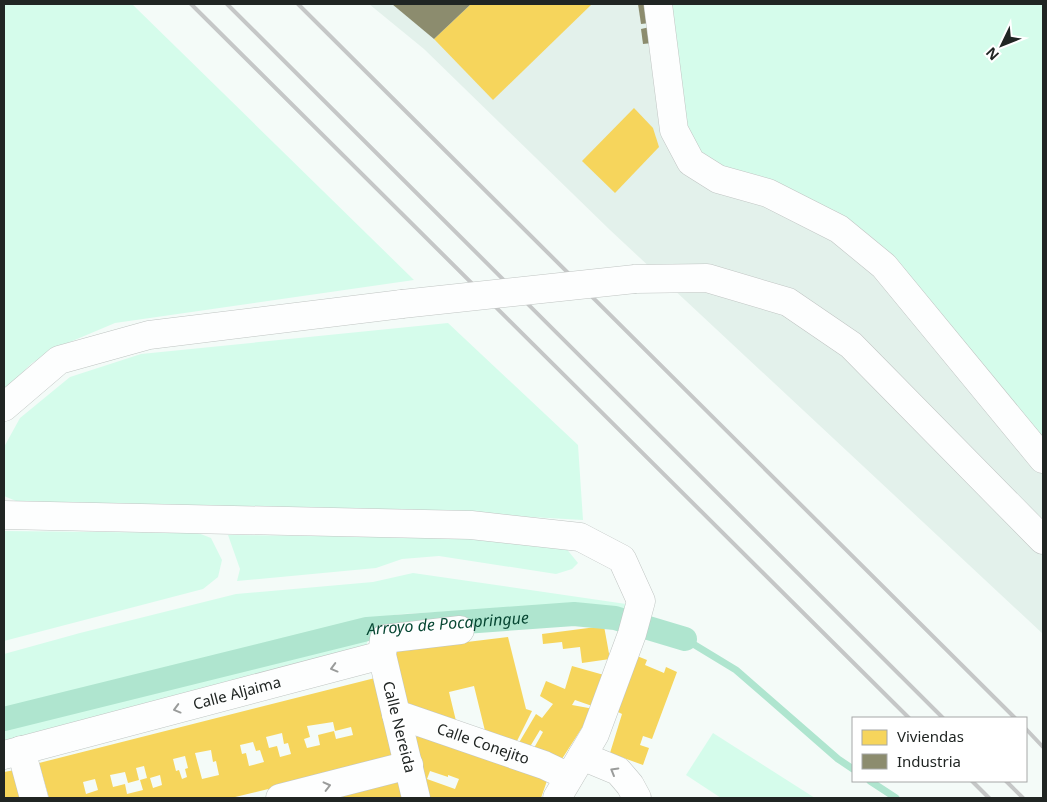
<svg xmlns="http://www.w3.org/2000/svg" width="1047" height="802" viewBox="0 0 1047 802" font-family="'Noto Sans',sans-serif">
	<rect width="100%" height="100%" fill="#f4fbf8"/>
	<path fill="#e3f1eb" d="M 369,4 L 1043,4 L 1043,634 L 610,230 L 424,49 Z"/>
	<g fill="#d5fceb">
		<path d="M 4,4 L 132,4 L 414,280 L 115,323 L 70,342 L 32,363 L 4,391 Z"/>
		<path d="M 671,4 L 1043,4 L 1043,442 L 909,275 L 872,237 L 840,213 L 774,183 L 727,168 L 702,155 L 687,127 Z"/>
		<path d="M 448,323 L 578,445 L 583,520 L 480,514 L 28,506 L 4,496 L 4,447 L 20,418 L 70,377 L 141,354 Z"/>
		<path d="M 4,531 L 198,533 L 211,538 L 222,560 L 218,577 L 203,589 L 4,641 Z"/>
		<path d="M 228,535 L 523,538 L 565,547 L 578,563 L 572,569 L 556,574 L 439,556 L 402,559 L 376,568 L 237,581 L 240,569 Z"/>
		<path d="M 413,573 L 626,604 L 624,612 L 567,605 L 402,614 L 353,621 L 4,709 L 4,654 L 80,633 L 236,594 L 373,582 Z"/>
		<path d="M 368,638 L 365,653 L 4,743 L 4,728 Z"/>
		<path d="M 713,733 L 815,798 L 721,798 L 686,775 Z"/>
	</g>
	<g fill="#f6d55c" fill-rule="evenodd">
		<path d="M 471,4 L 592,4 L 493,100 L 434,39 Z"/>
		<path d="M 634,108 L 653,128 L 659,147 L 615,193 L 582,161 Z"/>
		<path d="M 604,626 L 610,659 L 582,663 L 580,647 L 563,649 L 562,642 L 543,644 L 542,634 Z"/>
		<path d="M 508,637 L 526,709 L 532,711 L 515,745 L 486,735 L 474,686 L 449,692 L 457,725 L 406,707 L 393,651 Z"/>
		<path d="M 637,656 L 647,660 L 645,665 L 664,673 L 666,667 L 677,672 L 652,739 L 643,736 L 640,745 L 649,748 L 643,765 L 610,753 L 622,714 L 618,712 Z"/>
		<path d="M 572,666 L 604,675 L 595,707 L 575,700 L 572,705 L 594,709 L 560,762 L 534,748 L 543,732 L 540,730 L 528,750 L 517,746 L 536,714 L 542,718 L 553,704 L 540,696 L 546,681 L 565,689 Z"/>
		<path d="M 375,678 L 395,758 L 231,798 L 49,798 L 39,763 ZM 333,722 L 335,731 L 351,727 L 353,735 L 336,739 L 334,731 L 318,735 L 320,745 L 307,748 L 304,739 L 310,737 L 307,726 ZM 282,733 L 284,744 L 288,743 L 291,754 L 280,757 L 277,746 L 269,748 L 266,737 ZM 253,742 L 256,751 L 260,750 L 264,762 L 249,766 L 246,753 L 242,754 L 240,745 ZM 211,750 L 213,762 L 216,761 L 219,775 L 202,779 L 195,753 ZM 185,756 L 188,768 L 185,769 L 187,777 L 182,779 L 179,770 L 176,771 L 173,759 ZM 144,766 L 147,778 L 140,780 L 143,790 L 127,794 L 125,784 L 113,787 L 110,775 L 125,772 L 128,783 L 139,780 L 136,768 ZM 160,775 L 162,785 L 153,788 L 150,778 ZM 95,779 L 98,790 L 86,794 L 83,782 Z"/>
		<path d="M 421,732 L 548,778 L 541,798 L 429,798 L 415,738 ZM 430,771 L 448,777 L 448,775 L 459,779 L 455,789 L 427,779 Z"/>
		<path d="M 15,770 L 22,798 L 4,798 L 4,772 Z"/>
		<path d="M 400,781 L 404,798 L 332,798 Z"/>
	</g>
	<g fill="#8c8c6e">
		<path d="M 392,4 L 471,4 L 434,39 Z"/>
		<path d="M 638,4 L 648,4 L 650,23 L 641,24 Z"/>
		<path d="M 650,27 L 652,43 L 643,44 L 641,29 Z"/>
	</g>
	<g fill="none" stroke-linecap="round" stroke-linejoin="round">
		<g stroke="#afe5cf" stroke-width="7">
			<path d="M 685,639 L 736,670 L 838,759 L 853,769"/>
			<path d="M 870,781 L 896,798"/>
		</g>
		<path stroke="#afe5cf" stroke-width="24" id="s1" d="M 4,719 L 367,629 L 574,614 L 615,618 L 685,639"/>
		<defs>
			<g id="minor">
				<path d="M 658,4 L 674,130 L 691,162 L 718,179 L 768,193 L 839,229 L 884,266 L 1043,459"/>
				<path d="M 635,279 L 707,278 L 788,302 L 851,345 L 1043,540"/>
				<path d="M 4,407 L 59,360 L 149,335 L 402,304"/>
				<path d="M 4,515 L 471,525 L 580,537 L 622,559 L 641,601 L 632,634 L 595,734 L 557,798"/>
				<path id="s2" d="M 396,714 L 544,765 L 569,777"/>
				<path d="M 21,750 L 34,798"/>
				<path id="s3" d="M 4,755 L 382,655"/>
				<path d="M 582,756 L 618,771 L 630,785 L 637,798"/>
				<path d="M 280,798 L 409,765"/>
				<path d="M 416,798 L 382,655 L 384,639 L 460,630"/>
			</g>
		</defs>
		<use href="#minor" stroke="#c0c5c3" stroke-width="29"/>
		<use href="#minor" stroke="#fdfefe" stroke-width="28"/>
		<g stroke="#c5c7c7" stroke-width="4">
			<path d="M 191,4 L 909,718"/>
			<path d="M 227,4 L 943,718"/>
			<path d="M 298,4 L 1015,718"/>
			<path d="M 1026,729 L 1043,747"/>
			<path d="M 972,781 L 989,798"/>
			<path d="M 1006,781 L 1023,798"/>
		</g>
		<defs>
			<path id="minor-bridge" d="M 402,304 L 635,279"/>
		</defs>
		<use href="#minor-bridge" stroke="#c0c5c3" stroke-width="29" stroke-linecap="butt"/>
		<use href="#minor-bridge" stroke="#fdfefe" stroke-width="28"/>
	</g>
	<defs><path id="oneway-chevron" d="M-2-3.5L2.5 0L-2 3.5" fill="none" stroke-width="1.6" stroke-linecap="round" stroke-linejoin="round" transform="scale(1.25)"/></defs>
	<g stroke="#9a9c9b">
		<use href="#oneway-chevron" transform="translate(334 668) rotate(165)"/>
		<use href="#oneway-chevron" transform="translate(177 709) rotate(165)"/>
		<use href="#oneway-chevron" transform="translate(614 771) rotate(-150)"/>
		<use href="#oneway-chevron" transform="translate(327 786) rotate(-14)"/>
	</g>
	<g text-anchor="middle" stroke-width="5" stroke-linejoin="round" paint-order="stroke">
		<g font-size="15" fill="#202523" stroke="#fff">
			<text dy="5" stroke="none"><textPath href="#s3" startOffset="241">Calle Aljaima</textPath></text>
			<text transform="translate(399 727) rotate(76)" y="5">Calle Nereida</text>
			<text dy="5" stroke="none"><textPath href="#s2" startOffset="92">Calle Conejito</textPath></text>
		</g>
		<g font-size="16" font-style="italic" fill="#074733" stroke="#fff">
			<text dy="6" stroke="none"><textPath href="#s1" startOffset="455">Arroyo de Pocapringue</textPath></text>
		</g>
	</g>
	<rect width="1047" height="802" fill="none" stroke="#202523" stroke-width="10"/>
	<rect x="852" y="717" width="175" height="65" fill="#ffffff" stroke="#a6a8a7"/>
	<rect x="862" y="730" width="25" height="15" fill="#f6d55c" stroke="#a6a8a7"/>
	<text x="897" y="742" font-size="15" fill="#202523">Viviendas</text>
	<rect x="862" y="754" width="25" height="15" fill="#8c8c6e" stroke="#a6a8a7"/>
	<text x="897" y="767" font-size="15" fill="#202523">Industria</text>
	<g transform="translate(1002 45) rotate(227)" stroke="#ffffff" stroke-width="4" paint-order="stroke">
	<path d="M0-4L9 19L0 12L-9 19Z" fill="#202523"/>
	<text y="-8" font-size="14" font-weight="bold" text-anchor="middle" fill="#202523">N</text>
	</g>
</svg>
